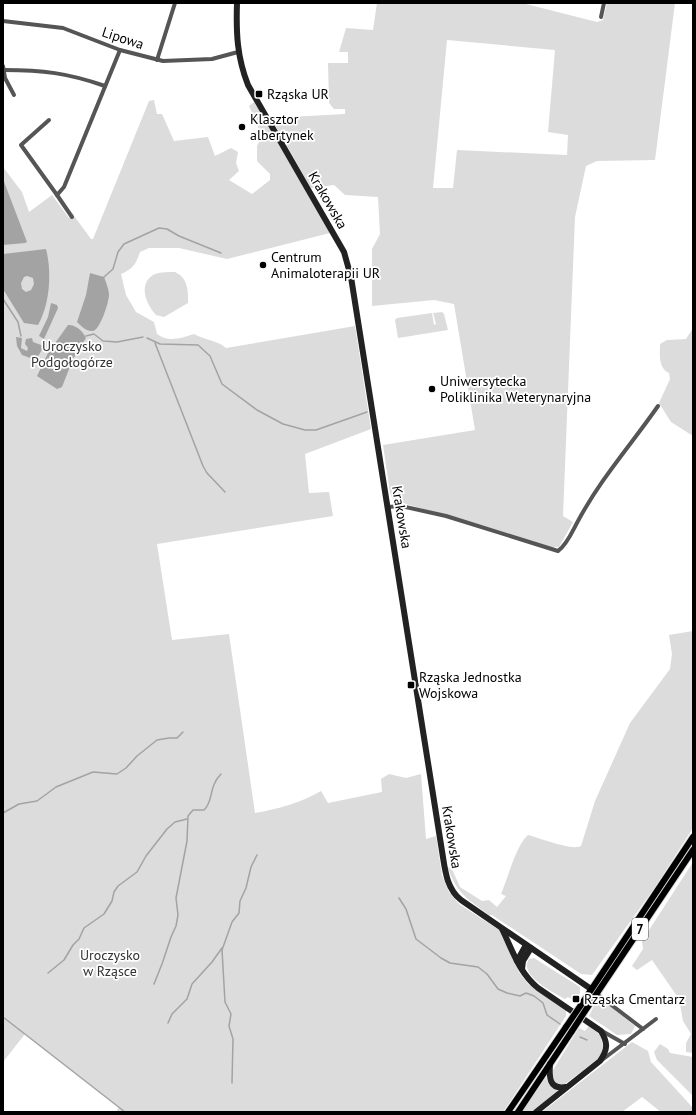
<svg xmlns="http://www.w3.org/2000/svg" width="696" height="1115" viewBox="0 0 696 1115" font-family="'PT Sans',sans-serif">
	<rect width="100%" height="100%" fill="#fff"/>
	<g fill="#dcdcdc" fill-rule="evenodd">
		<path d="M 377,3 L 522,3 L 597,22 L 603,20 L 607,3 L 675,3 L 655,160 L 597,161 L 586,166 L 575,217 L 563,516 L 573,522 L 559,547 L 551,547 L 393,500 L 390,493 L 383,445 L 475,430 L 454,304 L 434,300 L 372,306 L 372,249 L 380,234 L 378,197 L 345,195 L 334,185 L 311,188 L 271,118 L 345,114 L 345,109 L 334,109 L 329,103 L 328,63 L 348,63 L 348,52 L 339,52 L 346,28 L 373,30 ZM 447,40 L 555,50 L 548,132 L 568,135 L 567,155 L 457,150 L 453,188 L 433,188 Z"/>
		<path d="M 154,100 L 157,114 L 162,114 L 174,141 L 208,137 L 215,156 L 231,148 L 238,152 L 236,163 L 239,171 L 229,180 L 252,194 L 270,180 L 270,174 L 257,161 L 257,146 L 262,136 L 249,106 L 254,102 L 330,233 L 227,259 L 179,248 L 149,248 L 140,252 C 136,264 133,269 121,274 L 126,295 L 136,312 L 154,322 L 157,334 C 169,343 181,338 194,334 C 204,340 217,340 226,348 L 355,326 L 371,429 L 305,454 L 309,493 L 329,492 L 333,516 L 157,544 L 172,640 L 229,634 L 255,813 C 278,809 300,803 321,791 L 328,803 L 382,792 L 381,779 L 389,774 L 406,778 L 421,774 L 426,839 L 436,836 L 442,875 L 449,892 L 459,904 L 499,930 L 519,972 L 528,984 L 566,1010 L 566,1016 L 503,1112 L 116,1112 L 119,1107 L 25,1034 L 3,1062 L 3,167 L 22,192 L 29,212 L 52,195 L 69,218 L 72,213 L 91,239 L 93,239 L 149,101 Z"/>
		<path d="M 175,272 C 188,278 188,290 188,303 L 164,317 L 156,315 C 146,304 137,283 155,274 C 161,272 169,272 175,272 Z"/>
		<path d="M 442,312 L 444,314 L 448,330 L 398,338 L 395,320 L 397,318 L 432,313 L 434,325 L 436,324 L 433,313 Z"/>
		<path d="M 693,328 L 693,436 L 671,422 L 659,403 L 670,379 L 669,373 C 658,368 660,354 660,344 L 667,340 L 686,339 Z"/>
		<path d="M 693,631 L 693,828 L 655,887 L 592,975 L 581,974 L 492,915 L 489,915 C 469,900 456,893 448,868 L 451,867 L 460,887 L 482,901 L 489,900 L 497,907 L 506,896 L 501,894 C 508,878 516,845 528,835 C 540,838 572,851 581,846 L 595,801 L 630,723 L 670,669 L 672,654 L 669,635 Z"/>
		<path d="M 693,862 L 693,1053 L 686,1052 L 686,1043 L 691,1034 L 683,1021 L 679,999 L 652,960 L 637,970 L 632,966 L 643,949 L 642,941 Z"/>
		<path d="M 534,958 L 580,987 L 580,993 L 575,1001 L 568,997 L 565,999 C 554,993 518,975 529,959 Z"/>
		<path d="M 598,998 L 601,999 L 635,1026 L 631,1034 L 617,1035 L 589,1016 Z"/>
		<path d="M 589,1026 L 600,1035 L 603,1046 L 600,1057 L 564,1085 L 557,1084 L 552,1078 L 553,1070 L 579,1028 L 585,1031 Z"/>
		<path d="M 632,1042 L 648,1051 L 651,1062 L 693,1108 L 693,1112 L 661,1112 L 642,1097 L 622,1112 L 542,1112 Z"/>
		<path d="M 660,1044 L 668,1049 L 670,1053 L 693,1057 L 693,1096 L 657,1060 L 654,1052 Z"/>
		<path d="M 546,1077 L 549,1084 L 558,1091 L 531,1112 L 522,1112 Z"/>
	</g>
	<g fill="#a3a3a3" fill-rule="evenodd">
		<path d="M 3,179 L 27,242 L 25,243 L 3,245 Z"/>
		<path d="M 46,249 C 52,272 50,304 38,325 L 24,323 L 3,289 L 3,254 ZM 27,276 L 33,278 L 34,284 L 31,290 L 26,292 L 22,289 L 21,283 L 24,277 Z"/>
		<path d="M 90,273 L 104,277 C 106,282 109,290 109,295 C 109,302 100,330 93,331 C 87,332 81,326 77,322 L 86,295 Z"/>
		<path d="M 51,303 L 57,305 L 58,308 L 44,339 L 39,336 L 48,317 Z"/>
		<path d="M 68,325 C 75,324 83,331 86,338 L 73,359 L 62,387 L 57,389 L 37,376 L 48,353 Z"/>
		<path d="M 16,337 L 22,338 L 21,348 L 27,351 L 28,348 L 25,344 L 26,339 L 32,338 L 33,342 L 44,346 L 36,360 L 22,355 L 17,346 Z"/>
	</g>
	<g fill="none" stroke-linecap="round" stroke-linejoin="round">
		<g stroke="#a3a3a3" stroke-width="1.5">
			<path d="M 104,277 L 113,269 L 118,252 L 124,244 L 159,228 L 167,229 L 179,236 L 221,253"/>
			<path d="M 3,299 L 18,322 L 21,336"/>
			<path d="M 86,336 L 94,334 L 103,341 L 117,342 L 143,337"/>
			<path d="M 147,338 L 160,344 L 198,345 L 210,356 L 222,384 L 257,410 L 283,424 L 305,430 L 316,430 L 367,412"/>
			<path d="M 155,343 L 203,466 L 207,473 L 225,492"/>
			<path d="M 3,813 L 19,804 L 37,801 L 56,787 L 93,772 L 117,774 L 126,768 L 137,756 L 157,740 L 169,738 L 177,738 L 183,732"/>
			<path d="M 399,898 L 406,909 L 416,939 L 441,958 L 450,963 L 478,967 L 487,974 L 498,989 L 507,993 L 520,996 L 526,993 L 534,996 L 543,1003 L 547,1015 L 560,1024"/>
			<path d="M 48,973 L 64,960 L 73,945 L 79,939 L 84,928 L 104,914 L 112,901 L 114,892 L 118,886 L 137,872 L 146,856 L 167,829 L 175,822 L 187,819"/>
			<path d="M 154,984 L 162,964 L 171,937 L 176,926 L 178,915 L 176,898 L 187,841 L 188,816 L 193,810 L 204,810 C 214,801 208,787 221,774"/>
			<path d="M 3,1017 L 125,1112"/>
			<path d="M 168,1023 L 172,1014 L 187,999 L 192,984 L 212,962 L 222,948"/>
			<path d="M 580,1037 L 587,1040"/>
			<path d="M 232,1083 L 233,1039 L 229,1026 L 231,1014 L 225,1002 L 222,950 L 232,922 L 239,913 L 240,901 L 246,888 L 251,867 L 257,855"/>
		</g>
		<defs>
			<g id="primary">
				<path d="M 583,1002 L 693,837"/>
				<path d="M 587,1008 L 693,850"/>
				<path d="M 508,1112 L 566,1027"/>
				<path d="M 518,1112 L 572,1031"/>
			</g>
		</defs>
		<use href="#primary" stroke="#dbdbdb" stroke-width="8"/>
		<g stroke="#555" stroke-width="4">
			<path d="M 601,17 L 604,3"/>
			<path d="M 3,21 L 63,28 L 120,50 L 163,61 L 212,59 L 238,52"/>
			<path d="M 157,60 L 175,3"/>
			<path d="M 3,66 L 5,78 L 14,95"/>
			<path d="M 4,70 C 42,70 68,73 105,86"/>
			<path d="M 49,120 L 21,145 L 57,195 L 64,187 L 120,50"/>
			<path d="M 57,195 L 72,217"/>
			<path d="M 388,507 L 401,506 L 446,516 L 558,551 C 567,545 573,530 578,521 C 601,478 631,445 658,406"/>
			<path d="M 597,994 L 643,1029"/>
			<path d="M 602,1031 L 625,1044"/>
			<path d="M 602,1060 L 656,1019"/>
		</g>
		<g stroke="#222" stroke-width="6">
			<path d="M 237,3 C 236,33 237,57 248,85 L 344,252 L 351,277 L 442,851 C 445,869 446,888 461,900 L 591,989"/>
			<path d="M 502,929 C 512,949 519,973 538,988 L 601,1031 C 608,1043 608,1049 600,1061 L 536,1112"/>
			<path d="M 517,961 L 526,945"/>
			<path d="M 522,969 L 523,961 L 531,948"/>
			<path d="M 550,1064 C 549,1077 549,1090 566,1087"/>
		</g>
		<use href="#primary" stroke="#000" stroke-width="6"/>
		<defs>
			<g id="primary-bridge">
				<path d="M 566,1027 L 583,1002"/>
				<path d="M 572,1031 L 587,1008"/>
			</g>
		</defs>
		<use href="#primary-bridge" stroke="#dbdbdb" stroke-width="8" stroke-linecap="butt"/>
		<use href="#primary-bridge" stroke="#000" stroke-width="6"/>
	</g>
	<g fill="#000" stroke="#fff" stroke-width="1.5">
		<rect x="255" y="90" width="8" height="8" rx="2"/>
		<circle cx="242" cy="127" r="4"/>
		<circle cx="263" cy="265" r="4"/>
		<circle cx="432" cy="389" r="4"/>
		<rect x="407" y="681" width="8" height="8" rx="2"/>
		<rect x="572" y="995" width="8" height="8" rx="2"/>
	</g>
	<g text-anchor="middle" stroke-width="3.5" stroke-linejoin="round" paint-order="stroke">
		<rect fill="#fff" stroke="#4c4c4c" stroke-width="1" x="632" y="918" width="16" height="22" rx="3"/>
		<g font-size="13" font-weight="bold" fill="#000">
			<text x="640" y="934">7</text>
		</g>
		<g font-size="14" fill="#000" stroke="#fff">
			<text transform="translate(123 38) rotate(18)" y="5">Lipowa</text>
			<text transform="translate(328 200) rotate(60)" y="5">Krakowska</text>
			<text transform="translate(402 517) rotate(81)" y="5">Krakowska</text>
			<text transform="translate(452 837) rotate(81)" y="5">Krakowska</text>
		</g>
		<g font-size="14" fill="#000" stroke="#fff" text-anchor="start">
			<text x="267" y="99">Rząska UR</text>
			<text x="250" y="124">Klasztor<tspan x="250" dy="16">albertynek</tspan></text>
			<text x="271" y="262">Centrum<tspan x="271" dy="16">Animaloterapii UR</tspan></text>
			<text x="440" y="386">Uniwersytecka<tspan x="440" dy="16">Poliklinika Weterynaryjna</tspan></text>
			<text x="419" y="682">Rząska Jednostka<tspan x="419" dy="16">Wojskowa</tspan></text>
			<text x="584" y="1004">Rząska Cmentarz</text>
		</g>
		<g font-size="14" fill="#333" stroke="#fff">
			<text x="72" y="351">Uroczysko<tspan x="72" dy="16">Podgołogórze</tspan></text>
			<text x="110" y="960">Uroczysko<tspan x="110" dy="16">w Rząsce</tspan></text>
		</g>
	</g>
	<rect width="696" height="1115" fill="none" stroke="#000000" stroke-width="8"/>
</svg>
